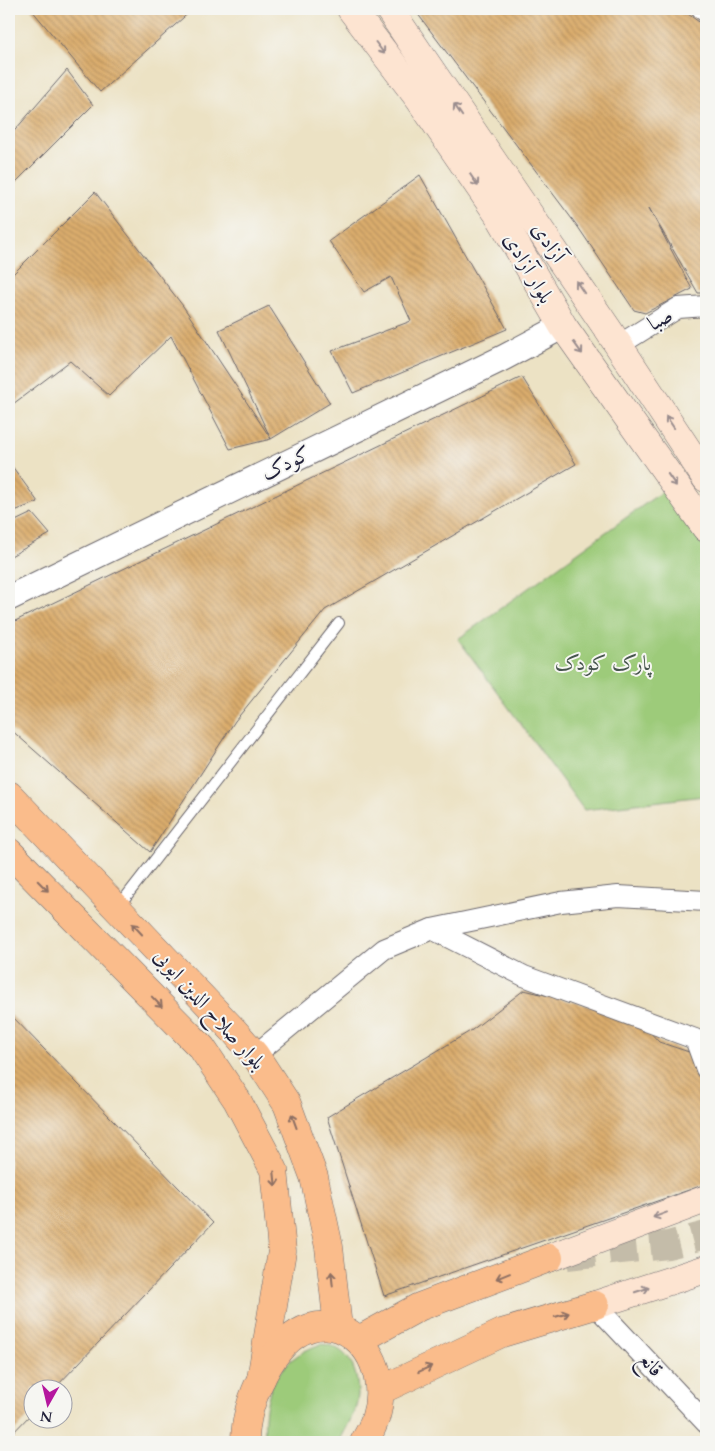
<svg xmlns="http://www.w3.org/2000/svg" width="715" height="1451" viewBox="0 0 715 1451" font-family="Cardo,Amiri,serif">
	<defs>
		<pattern id="building-back-hatch" width="6" height="6" patternUnits="userSpaceOnUse" patternTransform="scale(1.25)"><rect width="6" height="6" fill="#dbad6d"/><path d="M-1 5l2 2M0 0l6 6M5-1l2 2" fill="none" stroke="#b18c5b"/></pattern>
	</defs>
	<rect width="100%" height="100%" fill="#f6f6f2"/>
	<filter id="ink" filterUnits="userSpaceOnUse"><feTurbulence type="fractalNoise" baseFrequency=".02" numOctaves="2"/><feDisplacementMap in="SourceGraphic" scale="10" xChannelSelector="R" yChannelSelector="G"/><feConvolveMatrix kernelMatrix="1 2 1 2 8 2 1 2 1" color-interpolation-filters="sRGB"/></filter>
	<filter id="wash" filterUnits="userSpaceOnUse"><feTurbulence type="fractalNoise" baseFrequency=".0096" numOctaves="4" result="noise"/><feDisplacementMap in="SourceGraphic" scale="20" xChannelSelector="R" yChannelSelector="G"/><feGaussianBlur stdDeviation="1.12" result="paint"/><feColorMatrix in="noise" values="0 0 0 0 0 0 0 0 0 0 0 0 0 0 0 0 0 1.4 0 .05"/><feComposite in="paint" operator="in"/></filter>
	<g filter="url(#wash)">
		<rect width="100%" height="100%" fill="#ece2c4"/>
		<g fill="#9dcb7a" stroke="#60765a">
			<path d="M 667,488 L 706,539 L 706,788 L 704,796 L 584,810 L 458,639 Z"/>
			<path d="M 321,1344 C 348,1346 358,1369 358,1395 C 357,1411 346,1428 339,1442 L 265,1442 C 262,1395 274,1360 321,1344 Z"/>
		</g>
		<g id="blocks">
			<g fill="url(#building-back-hatch)">
				<path d="M 31,9 L 193,9 L 100,92 Z"/>
				<path d="M 414,9 L 681,9 L 706,27 L 706,293 L 698,293 L 649,208 L 692,289 L 645,313 L 634,310 L 578,227 Z"/>
				<path d="M 67,70 L 93,105 L 9,189 L 9,137 Z"/>
				<path d="M 420,175 L 507,329 L 353,393 L 332,351 L 411,321 L 391,277 L 364,292 L 329,241 Z"/>
				<path d="M 95,192 L 183,306 L 271,439 L 230,449 L 171,336 L 109,396 L 70,361 L 9,407 L 9,278 Z"/>
				<path d="M 269,306 L 330,403 L 271,439 L 219,330 Z"/>
				<path d="M 522,377 L 576,464 L 325,610 L 235,721 L 150,852 L 9,728 L 9,624 Z"/>
				<path d="M 9,462 L 38,502 L 9,513 Z"/>
				<path d="M 32,513 L 50,534 L 9,557 L 9,524 Z"/>
				<path d="M 524,990 L 636,1017 L 659,1042 L 698,1055 L 706,1076 L 706,1184 L 384,1296 L 327,1117 L 472,1030 Z"/>
				<path d="M 9,1013 L 213,1223 L 55,1388 L 32,1388 L 32,1413 L 9,1437 Z"/>
			</g>
		</g>
	</g>
	<g filter="url(#ink)">
		<use href="#blocks" fill-opacity="0" stroke="#69656b" stroke-width="1"/>
		<g fill="none" stroke-linecap="round" stroke-linejoin="round">
			<path stroke="#c4bca9" stroke-width="28" stroke-dasharray="28 14" stroke-linecap="butt" d="M 567,1256 L 668,1245 L 706,1235"/>
			<defs>
				<path id="service" d="M 118,907 L 339,623"/>
				<g id="minor">
					<path d="M 702,9 L 706,12"/>
					<path d="M 619,345 L 678,308 L 706,306"/>
					<path d="M 432,929 L 561,902 L 618,896 L 706,901"/>
					<path d="M 255,1055 L 384,949 L 432,929 L 524,976 L 695,1039 L 706,1069"/>
					<path d="M 595,1305 L 706,1423"/>
				</g>
				<path id="tertiary" d="M 9,598 L 503,358 L 563,326"/>
				<g id="secondary">
					<path d="M 351,9 L 420,100 L 500,217 L 563,326 L 706,528"/>
					<path d="M 389,9 L 609,331 L 706,478"/>
					<path d="M 549,1258 L 706,1199"/>
					<path d="M 595,1305 L 706,1269"/>
				</g>
				<g id="primary">
					<path d="M 9,795 L 235,1032 L 255,1055 L 287,1104 L 314,1177 L 329,1247 L 338,1327"/>
					<path d="M 9,852 L 202,1048 L 237,1100 L 274,1170 L 282,1251 L 261,1379"/>
					<path d="M 359,1340 L 419,1307 L 549,1258"/>
					<path d="M 381,1390 L 502,1333 L 595,1305"/>
					<path d="M 245,1442 C 245,1419 253,1394 264,1373 C 319,1267 417,1360 364,1442"/>
				</g>
			</defs>
			<use href="#service" stroke="#69656b" stroke-width="12"/>
			<use href="#minor" stroke="#69656b" stroke-width="22"/>
			<use href="#tertiary" stroke="#69656b" stroke-width="27"/>
			<use href="#secondary" stroke="#69656b" stroke-width="29"/>
			<use href="#primary" stroke="#69656b" stroke-width="29"/>
			<use href="#service" stroke="#fff" stroke-width="10"/>
			<use href="#minor" stroke="#fff" stroke-width="20"/>
			<use href="#tertiary" stroke="#fff" stroke-width="25"/>
			<use href="#secondary" stroke="#fde4d1" stroke-width="28"/>
			<use href="#primary" stroke="#fabc8b" stroke-width="28"/>
		</g>
		<defs><path id="oneway-shaft" d="M-6 0H5M1.5-3L5.5 0L1.5 3" fill="none" stroke-width="1.6" stroke-linecap="round" stroke-linejoin="round" transform="scale(1.25)"/></defs>
		<g stroke="#9a8d8e">
			<use href="#oneway-shaft" transform="translate(380 48) rotate(53)"/>
			<use href="#oneway-shaft" transform="translate(458 110) rotate(-124)"/>
			<use href="#oneway-shaft" transform="translate(474 180) rotate(56)"/>
			<use href="#oneway-shaft" transform="translate(580 287) rotate(-124)"/>
			<use href="#oneway-shaft" transform="translate(578 348) rotate(54)"/>
			<use href="#oneway-shaft" transform="translate(670 422) rotate(-124)"/>
			<use href="#oneway-shaft" transform="translate(672 480) rotate(55)"/>
			<use href="#oneway-shaft" transform="translate(660 1215) rotate(160)"/>
			<use href="#oneway-shaft" transform="translate(642 1290) rotate(-18)"/>
		</g>
		<g stroke="#8e6f63">
			<use href="#oneway-shaft" transform="translate(43 886) rotate(45)"/>
			<use href="#oneway-shaft" transform="translate(137 929) rotate(-133)"/>
			<use href="#oneway-shaft" transform="translate(157 1002) rotate(46)"/>
			<use href="#oneway-shaft" transform="translate(294 1121) rotate(-110)"/>
			<use href="#oneway-shaft" transform="translate(275 1179) rotate(84)"/>
			<use href="#oneway-shaft" transform="translate(503 1276) rotate(158)"/>
			<use href="#oneway-shaft" transform="translate(332 1279) rotate(-96)"/>
			<use href="#oneway-shaft" transform="translate(562 1315) rotate(-16)"/>
			<use href="#oneway-shaft" transform="translate(425 1369) rotate(-25)"/>
		</g>
	</g>
	<g text-anchor="middle" stroke-width="4" stroke-linejoin="round" paint-order="stroke">
		<g font-size="21" fill="#22223b" stroke="#f6f6f2">
			<text transform="translate(549 242) rotate(56)" y="7">آزادی</text>
			<text transform="translate(529 268) rotate(60)" y="7">بلوار آزادی</text>
			<text transform="translate(660 319) rotate(-30)" y="7">صبا</text>
			<text transform="translate(286 463) rotate(-26)" y="7">کودک</text>
			<text transform="translate(210 1009) rotate(48)" y="7">بلوار صلاح الدین ایوبی</text>
			<text transform="translate(651 1364) rotate(47)" y="7">قانع</text>
		</g>
		<g font-size="21" fill="#47554e" stroke="#f6f6f2">
			<text x="603" y="670">پارک کودک</text>
		</g>
	</g>
	<rect width="715" height="1451" fill="none" stroke="#f6f6f2" stroke-width="30"/>
	<g transform="translate(48 1404) rotate(188)"><circle r="24" fill="#f6f6f2" stroke="#a1a1a9"/>
	<path d="M0-4L9 19L0 12L-9 19Z" fill="#b5179e"/>
	<text y="-8" font-size="14" font-weight="bold" text-anchor="middle" fill="#22223b">N</text>
	</g>
</svg>
